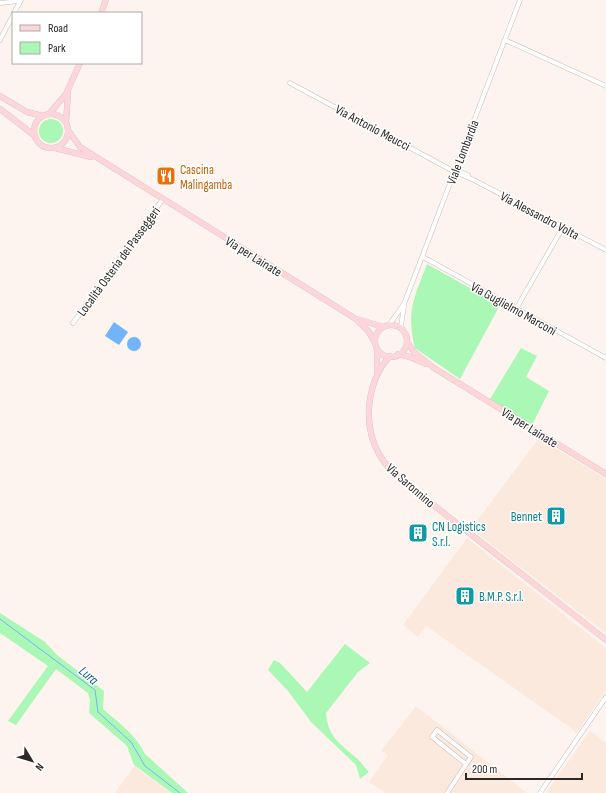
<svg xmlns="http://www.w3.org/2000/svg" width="606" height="793" viewBox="0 0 606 793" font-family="'Sofia Sans Condensed',sans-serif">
	<rect width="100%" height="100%" fill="#fef4ef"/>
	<g fill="#fce9de">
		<path d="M 539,438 L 606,479 L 606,633 L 471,529 Z"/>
		<path d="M 467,538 L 606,648 L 606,690 L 576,734 L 572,729 L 426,626 L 418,637 L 403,625 Z"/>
		<path d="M 416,706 L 527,793 L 386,793 L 369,782 L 388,755 L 381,751 Z"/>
		<path d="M 590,731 L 606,742 L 606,793 L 546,793 Z"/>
		<path d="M 134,766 L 171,793 L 115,793 Z"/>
	</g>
	<g fill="#abf7b5">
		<circle cx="51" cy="131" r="12"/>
		<path d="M 427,264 L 500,305 L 460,379 L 415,348 C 406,310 414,299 427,264 Z"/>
		<path d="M 521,348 L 537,356 L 526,377 L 549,391 L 532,425 L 490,399 Z"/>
		<path d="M 0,613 L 45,642 L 57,655 L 104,691 L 103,709 C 118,722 137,736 145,754 L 188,793 L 172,793 L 134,765 L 127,746 L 89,713 L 90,700 L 88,693 L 56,669 L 16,725 L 8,721 L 48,666 L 0,633 Z"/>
		<path d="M 345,644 L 370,663 L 358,672 L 326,713 C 328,736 338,742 354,756 C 360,760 364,767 369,772 L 360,779 L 356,765 L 311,722 L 288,691 L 268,670 L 274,660 L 280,663 L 307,692 Z"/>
	</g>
	<g fill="#71b4fa">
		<path d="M 114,322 L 128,332 L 119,345 L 105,336 Z"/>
		<circle cx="134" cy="344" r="7"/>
	</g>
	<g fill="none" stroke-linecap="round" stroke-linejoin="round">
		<path stroke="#71b4fa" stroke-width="1" d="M 0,619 L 95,690 L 98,712 L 131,742 L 145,766 L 180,793"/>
		<defs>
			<g id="street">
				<path d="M 0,3 L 20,1"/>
				<path d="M 14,13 L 21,0"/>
				<path d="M 0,40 L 13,15"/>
				<path d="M 505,40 L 606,86"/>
				<path d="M 290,83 L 455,172"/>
				<path d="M 456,170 L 460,174 L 474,180 L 606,250"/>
				<path d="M 456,170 L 468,175"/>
				<path d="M 423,257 L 606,358"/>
				<path d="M 404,306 L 401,326 L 405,334"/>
				<path d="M 516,309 L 563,227"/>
				<path d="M 73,323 L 163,199"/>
				<path d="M 389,325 L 404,304 L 520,0"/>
				<path d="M 447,793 L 471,757 L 437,730 L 432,737 L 466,764"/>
				<path d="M 540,793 L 606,697"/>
			</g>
			<g id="secondary">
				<path d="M 101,13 L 106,0"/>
				<path d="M 0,96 L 27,112 L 43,116"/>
				<path d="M 0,109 L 35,136"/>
				<path d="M 49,114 L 66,94 L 80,63"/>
				<circle cx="51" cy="131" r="17"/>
				<path d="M 66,122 L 68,93"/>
				<path d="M 68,130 L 80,147 L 88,152 L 356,319 L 369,332 L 375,343"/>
				<path d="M 55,148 L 91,157"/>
				<path d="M 357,319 L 383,327"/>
				<circle cx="391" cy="341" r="16"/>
				<path d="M 407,342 L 414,352 L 434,368 L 606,474"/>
				<path d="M 377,349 L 377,372"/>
				<path d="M 398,354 L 410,357 L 426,364"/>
				<path d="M 390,356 C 367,381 362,424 379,454 C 386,467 397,476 408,485 L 606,640"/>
			</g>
		</defs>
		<use href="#street" stroke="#c8bdb6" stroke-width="5"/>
		<use href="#secondary" stroke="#c8bdb6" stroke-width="6"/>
		<use href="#street" stroke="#fff" stroke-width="4"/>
		<use href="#secondary" stroke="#fdd6da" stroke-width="5.5"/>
	</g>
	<defs>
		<symbol id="restaurant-square" viewBox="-11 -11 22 22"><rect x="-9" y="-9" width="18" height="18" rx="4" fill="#e8710a" stroke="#fff"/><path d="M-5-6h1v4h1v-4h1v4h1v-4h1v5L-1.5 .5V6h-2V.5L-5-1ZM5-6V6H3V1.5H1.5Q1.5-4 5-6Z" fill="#fff"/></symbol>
		<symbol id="building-square" viewBox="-11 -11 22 22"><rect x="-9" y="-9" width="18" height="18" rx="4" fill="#0f9aa8" stroke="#fff"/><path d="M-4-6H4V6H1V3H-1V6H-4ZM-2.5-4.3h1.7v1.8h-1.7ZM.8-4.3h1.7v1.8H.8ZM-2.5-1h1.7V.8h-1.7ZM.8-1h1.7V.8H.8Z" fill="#fff"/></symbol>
	</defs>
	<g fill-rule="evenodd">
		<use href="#restaurant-square" x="155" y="165" width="22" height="22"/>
		<use href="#building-square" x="545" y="505" width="22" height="22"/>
		<use href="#building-square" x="407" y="522" width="22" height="22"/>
		<use href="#building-square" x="454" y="585" width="22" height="22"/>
	</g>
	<g text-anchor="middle" stroke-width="3" stroke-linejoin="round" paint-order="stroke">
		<g font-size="13" fill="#2c2826" stroke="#fff">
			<text transform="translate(373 127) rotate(28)" y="5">Via Antonio Meucci</text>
			<text transform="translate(462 152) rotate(-69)" y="5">Viale Lombardia</text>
			<text transform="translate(540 215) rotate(28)" y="5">Via Alessandro Volta</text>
			<text transform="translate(254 256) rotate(32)" y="5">Via per Lainate</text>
			<text transform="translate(118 261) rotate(-54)" y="5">Località Osteria dei Passeggeri</text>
			<text transform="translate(514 308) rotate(29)" y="5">Via Guglielmo Marconi</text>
			<text transform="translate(530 427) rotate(32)" y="5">Via per Lainate</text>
			<text transform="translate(411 485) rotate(41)" y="5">Via Saronnino</text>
		</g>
		<g font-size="13" fill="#c56008" stroke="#fff" text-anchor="start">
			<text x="180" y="174">Cascina<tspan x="180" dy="15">Malingamba</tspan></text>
		</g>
		<g font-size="13" fill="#0d838f" stroke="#fff" text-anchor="start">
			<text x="542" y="521" text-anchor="end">Bennet</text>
			<text x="432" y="531">CN Logistics<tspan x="432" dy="15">S.r.l.</tspan></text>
			<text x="479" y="601">B.M.P. S.r.l.</text>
		</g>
		<g font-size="14" font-style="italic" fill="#075392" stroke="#fff">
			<text transform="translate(89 675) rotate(41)" y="5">Lura</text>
		</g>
	</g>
	<rect x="12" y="12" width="130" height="52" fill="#ffffff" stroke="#aba9a8"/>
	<rect x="20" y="25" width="20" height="6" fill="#fdd6da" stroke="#aba9a8"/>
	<text x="48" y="32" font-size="12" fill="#2c2826">Road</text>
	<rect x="20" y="42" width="20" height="12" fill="#abf7b5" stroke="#aba9a8"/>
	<text x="48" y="52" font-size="12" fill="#2c2826">Park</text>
	<g transform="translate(32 761) rotate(128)" stroke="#ffffff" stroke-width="3" paint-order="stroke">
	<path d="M0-3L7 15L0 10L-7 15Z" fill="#2c2826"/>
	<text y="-6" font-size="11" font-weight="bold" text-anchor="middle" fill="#2c2826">N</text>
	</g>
	<path d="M466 773v6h116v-6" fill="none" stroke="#2c2826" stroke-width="2"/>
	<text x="472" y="773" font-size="12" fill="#2c2826" stroke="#ffffff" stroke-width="3" paint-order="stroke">200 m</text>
</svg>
